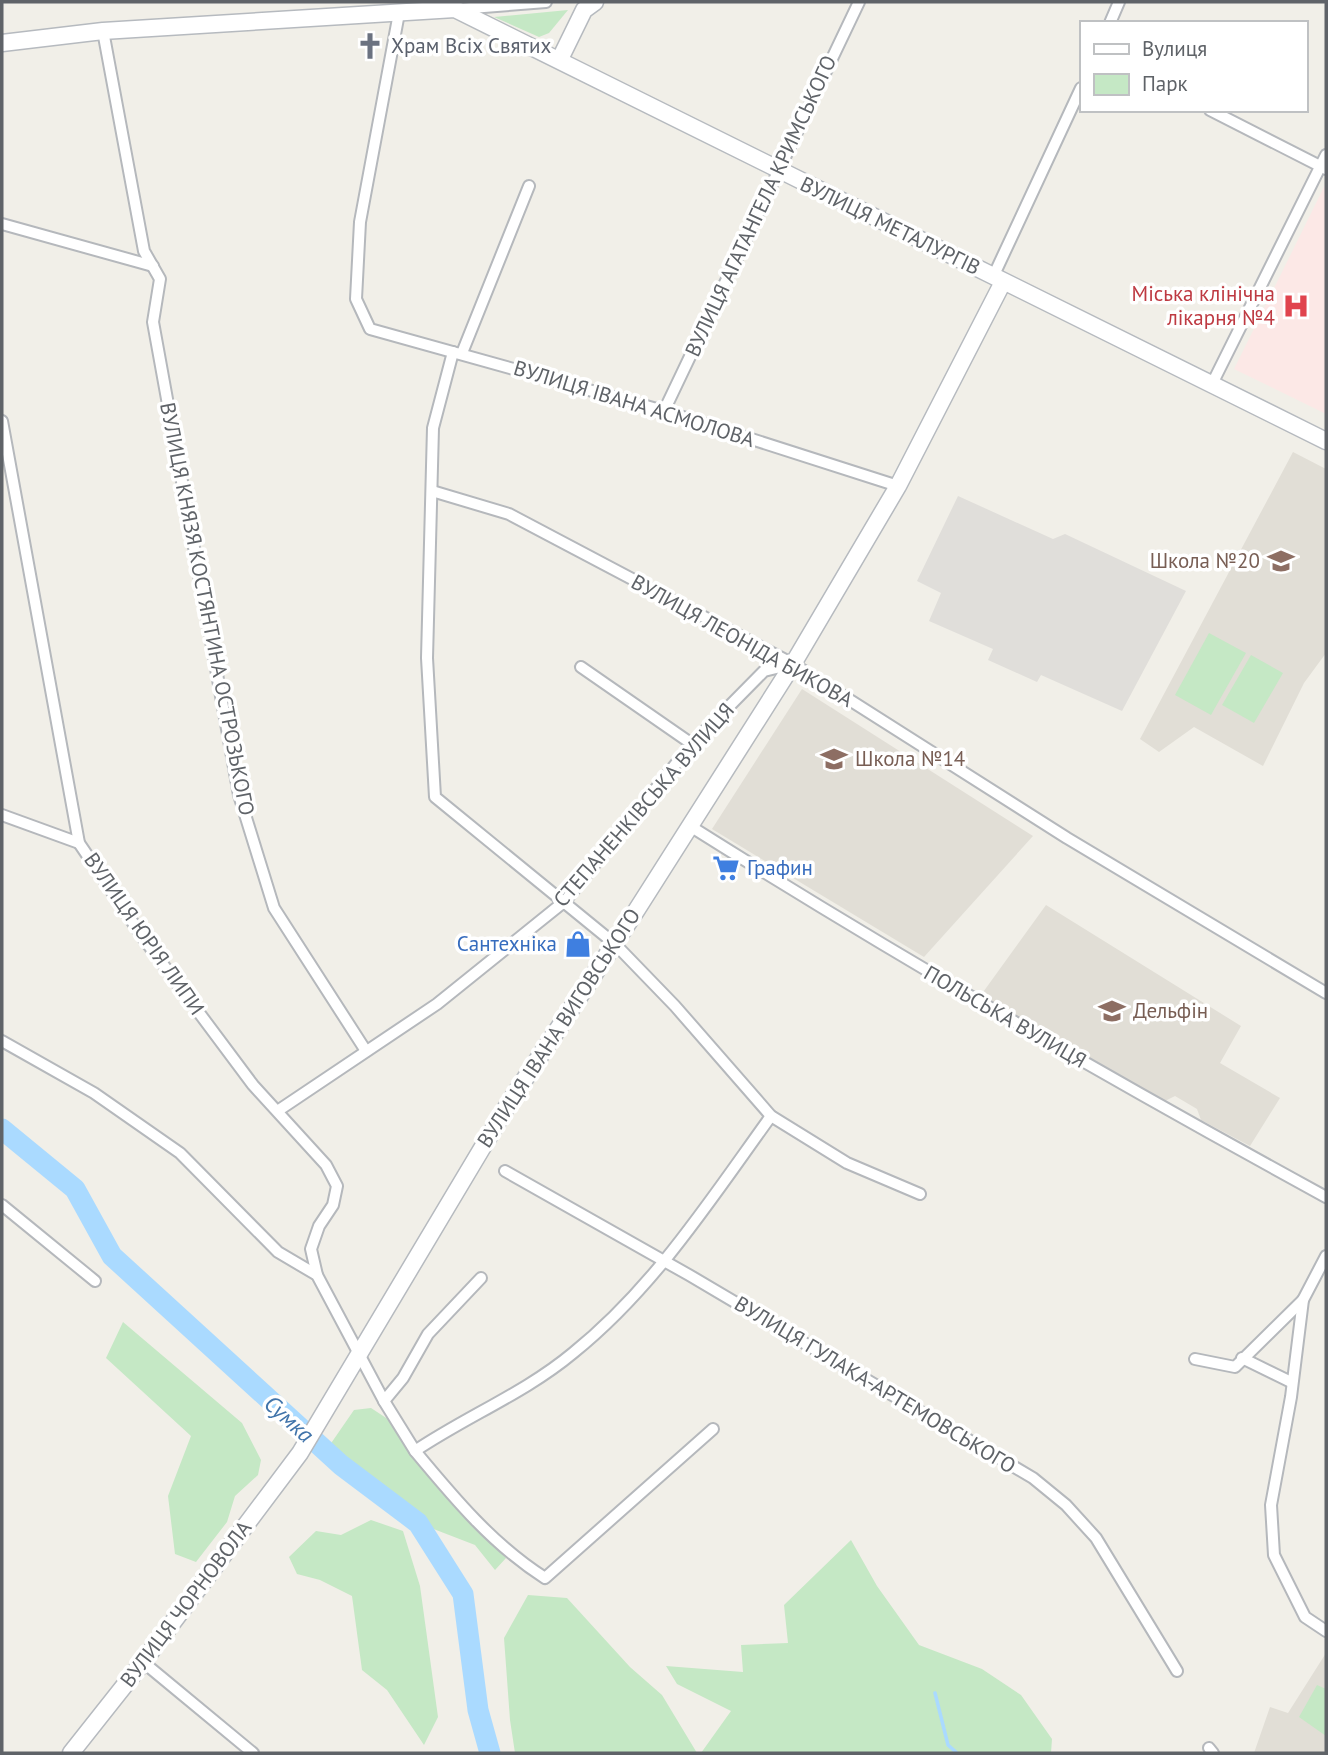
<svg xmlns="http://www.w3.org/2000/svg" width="1328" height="1755" viewBox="0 0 1328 1755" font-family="'PT Sans',sans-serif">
	<rect width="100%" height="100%" fill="#f1efe8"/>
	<path fill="#e0deda" d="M 958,496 L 1053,539 L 1065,534 L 1186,591 L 1122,711 L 1041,675 L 1037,682 L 988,660 L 993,649 L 929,621 L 941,593 L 917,581 Z"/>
	<g fill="#e1ded6">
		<path d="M 1293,452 L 1326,469 L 1326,653 L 1304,683 L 1263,766 L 1194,727 L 1159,752 L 1140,739 Z"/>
		<path d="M 802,689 L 1033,836 L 924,957 L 712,829 Z"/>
		<path d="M 1046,905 L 1241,1026 L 1220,1063 L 1280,1098 L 1250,1146 L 1201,1120 L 1197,1109 L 1175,1096 L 1165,1101 L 981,995 Z"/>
		<path d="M 1326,1653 L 1326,1753 L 1254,1753 L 1270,1707 L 1288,1713 Z"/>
	</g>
	<path fill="#fce8e6" d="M 1326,183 L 1326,414 L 1234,369 Z"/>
	<g fill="#c5e8c5">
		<path d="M 568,10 L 549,33 L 539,37 L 494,17 Z"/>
		<path d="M 1209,633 L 1246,653 L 1211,715 L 1175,695 Z"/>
		<path d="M 1251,655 L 1283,673 L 1254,723 L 1222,705 Z"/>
		<path d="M 123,1322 L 242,1423 L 261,1460 L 258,1475 L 235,1496 L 227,1522 L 196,1562 L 175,1554 L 168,1496 L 191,1436 L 106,1358 Z"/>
		<path d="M 371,1408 L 406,1431 L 449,1501 L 506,1558 L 495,1570 L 475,1545 L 418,1523 L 325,1452 L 354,1410 Z"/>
		<path d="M 371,1520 L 403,1531 L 420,1586 L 438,1717 L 424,1745 L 387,1690 L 362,1670 L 352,1596 L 320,1580 L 297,1574 L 289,1557 L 316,1531 L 341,1535 Z"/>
		<path d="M 851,1540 L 877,1586 L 919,1645 L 982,1669 L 1021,1695 L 1052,1739 L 1051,1753 L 701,1753 L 731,1711 L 677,1684 L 666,1666 L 743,1672 L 741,1645 L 788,1643 L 784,1605 Z"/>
		<path d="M 528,1595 L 567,1598 L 630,1667 L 662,1695 L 697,1753 L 515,1753 L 510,1720 L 504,1638 Z"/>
		<path d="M 1317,1685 L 1326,1689 L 1326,1736 L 1299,1717 Z"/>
	</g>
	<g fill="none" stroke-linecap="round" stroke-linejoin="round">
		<path stroke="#aadaff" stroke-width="3.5" d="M 935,1693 L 948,1745 L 957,1753"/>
		<path stroke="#aadaff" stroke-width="21" d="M 2,1129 L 75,1189 L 112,1256 L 341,1465 L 418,1523 L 463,1594 L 478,1710 L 490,1753"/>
		<defs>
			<g id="street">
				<path d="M 458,9 L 546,2"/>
				<path d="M 399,13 L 360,222 L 356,299 L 370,329 L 664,411 L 898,486"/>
				<path d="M 1110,23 L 1119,2"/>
				<path d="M 103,31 L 144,251 L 160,279 L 153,322 L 239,795 L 274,908 L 366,1051"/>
				<path d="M 1210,110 L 1326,169"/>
				<path d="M 2,224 L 153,266"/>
				<path d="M 993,277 L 1081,88"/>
				<path d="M 453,352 L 433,428 L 427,658 L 435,797 L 615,944 L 675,1006 L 771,1116 L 847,1163 L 920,1194"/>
				<path d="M 462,353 L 529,186"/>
				<path d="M 1212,384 L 1326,155"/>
				<path d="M 664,411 L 859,2"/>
				<path d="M 2,421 L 79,843 L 144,939 L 253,1085 L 326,1165 L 337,1186 L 333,1205 L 319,1226 L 311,1249 L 317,1275"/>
				<path d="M 432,491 L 509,514 L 793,664 L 1067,838 L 1326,993"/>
				<path d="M 581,667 L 692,744"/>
				<path d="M 2,815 L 79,843"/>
				<path d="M 690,826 C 898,957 1110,1079 1326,1197"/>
				<path d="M 2,1041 L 94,1093 L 180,1153 L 278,1252 L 317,1275 L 384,1401 L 415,1451 C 467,1416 525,1393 573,1353 C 654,1288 711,1199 771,1116"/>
				<path d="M 279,1110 L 437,1004 L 565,901 L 692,744 L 764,671 L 793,664"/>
				<path d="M 505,1171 L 689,1275 L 1033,1478 L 1066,1505 L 1096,1538 L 1177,1671"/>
				<path d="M 2,1205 L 95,1281"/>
				<path d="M 1326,1256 L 1303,1300 L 1291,1397 L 1271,1505 L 1274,1555 L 1305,1617 L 1326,1631"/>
				<path d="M 1242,1358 L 1291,1382"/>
				<path d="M 1195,1359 L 1235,1367 L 1303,1300"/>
				<path d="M 384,1401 L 403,1378 L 428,1334 L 481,1278"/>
				<path d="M 415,1451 C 454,1498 493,1545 545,1578 L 713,1429"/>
				<path d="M 143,1662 L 253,1753"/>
				<path d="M 1209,1748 L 1213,1753"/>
			</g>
			<g id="secondary">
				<path d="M 2,43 L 103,31 L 455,9 L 1326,441"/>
				<path d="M 560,59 L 584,10 L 595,2"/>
				<path d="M 71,1753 L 143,1662 L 300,1453 L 509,1103 L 636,911 L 793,664 L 898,486 L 1003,282"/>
			</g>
		</defs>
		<use href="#street" stroke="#b5b8bc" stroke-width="14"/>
		<use href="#secondary" stroke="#b6babf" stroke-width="19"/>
		<use href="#street" stroke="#fff" stroke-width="10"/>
		<use href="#secondary" stroke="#fff" stroke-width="16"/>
	</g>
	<defs>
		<symbol id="church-bare" viewBox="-9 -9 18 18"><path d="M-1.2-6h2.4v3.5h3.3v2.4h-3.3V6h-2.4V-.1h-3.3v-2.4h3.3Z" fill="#6b7280" stroke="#fff" stroke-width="2.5" paint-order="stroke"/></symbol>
		<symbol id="hospital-bare" viewBox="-9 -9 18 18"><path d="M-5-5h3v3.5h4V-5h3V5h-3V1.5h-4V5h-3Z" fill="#e0444e" stroke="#fff" stroke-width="2.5" paint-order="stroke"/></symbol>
		<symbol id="school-bare" viewBox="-9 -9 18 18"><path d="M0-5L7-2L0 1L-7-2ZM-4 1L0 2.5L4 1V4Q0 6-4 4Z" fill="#8d6e63" stroke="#fff" stroke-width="2.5" paint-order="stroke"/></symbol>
		<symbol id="supermarket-bare" viewBox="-9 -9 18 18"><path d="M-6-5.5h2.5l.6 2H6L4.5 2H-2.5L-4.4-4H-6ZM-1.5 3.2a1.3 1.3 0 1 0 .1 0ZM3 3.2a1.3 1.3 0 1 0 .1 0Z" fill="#3f7fe0" stroke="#fff" stroke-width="2.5" paint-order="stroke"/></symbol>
		<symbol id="shop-bare" viewBox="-9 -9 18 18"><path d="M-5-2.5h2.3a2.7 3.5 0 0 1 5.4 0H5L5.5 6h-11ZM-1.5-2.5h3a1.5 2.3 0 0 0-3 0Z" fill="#3f7fe0" stroke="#fff" stroke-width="2.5" paint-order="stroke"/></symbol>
	</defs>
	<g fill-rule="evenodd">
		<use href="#church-bare" x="351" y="27" width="38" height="38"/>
		<use href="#hospital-bare" x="1277" y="287" width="38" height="38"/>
		<use href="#school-bare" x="1262" y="542" width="38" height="38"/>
		<use href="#school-bare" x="815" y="740" width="38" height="38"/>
		<use href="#supermarket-bare" x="707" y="849" width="38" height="38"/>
		<use href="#shop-bare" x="559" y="925" width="38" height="38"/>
		<use href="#school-bare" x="1093" y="992" width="38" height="38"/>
	</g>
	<g text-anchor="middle" stroke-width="7" stroke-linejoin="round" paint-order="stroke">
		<g font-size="21" fill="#5b616d" stroke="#fff" text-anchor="start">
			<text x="391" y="53">Храм Всіх Святих</text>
		</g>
		<g font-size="21" fill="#5f6368" stroke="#fff">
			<text transform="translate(761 206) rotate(-65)" y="7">ВУЛИЦЯ АГАТАНГЕЛА КРИМСЬКОГО</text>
			<text transform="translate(890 226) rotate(26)" y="7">ВУЛИЦЯ МЕТАЛУРГІВ</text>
			<text transform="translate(634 404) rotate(17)" y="7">ВУЛИЦЯ ІВАНА АСМОЛОВА</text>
			<text transform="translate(207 609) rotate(79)" y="7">ВУЛИЦЯ КНЯЗЯ КОСТЯНТИНА ОСТРОЗЬКОГО</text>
			<text transform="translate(742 641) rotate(29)" y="7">ВУЛИЦЯ ЛЕОНІДА БИКОВА</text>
			<text transform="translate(644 805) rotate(-49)" y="7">СТЕПАНЕНКІВСЬКА ВУЛИЦЯ</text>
			<text transform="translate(144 934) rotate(55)" y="7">ВУЛИЦЯ ЮРІЯ ЛИПИ</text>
			<text transform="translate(1005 1017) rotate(30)" y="7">ПОЛЬСЬКА ВУЛИЦЯ</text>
			<text transform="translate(559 1028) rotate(-57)" y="7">ВУЛИЦЯ ІВАНА ВИГОВСЬКОГО</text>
			<text transform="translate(875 1385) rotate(31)" y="7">ВУЛИЦЯ ГУЛАКА-АРТЕМОВСЬКОГО</text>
			<text transform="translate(186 1604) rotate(-53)" y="7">ВУЛИЦЯ ЧОРНОВОЛА</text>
		</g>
		<g font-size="21" fill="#be3a42" stroke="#fff" text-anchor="end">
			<text x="1275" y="301">Міська клінічна<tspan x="1275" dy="24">лікарня №4</tspan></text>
		</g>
		<g font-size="21" fill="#785e54" stroke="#fff" text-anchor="start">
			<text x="1260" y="568" text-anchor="end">Школа №20</text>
			<text x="855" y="766">Школа №14</text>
			<text x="1133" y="1018">Дельфін</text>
		</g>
		<g font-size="21" fill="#366cbe" stroke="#fff" text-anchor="start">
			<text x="747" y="875">Графин</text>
			<text x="557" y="951" text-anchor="end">Сантехніка</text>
		</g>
		<g font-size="23" font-style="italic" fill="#4174aa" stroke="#fff">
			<text transform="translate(289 1419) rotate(42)" y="8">Сумка</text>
		</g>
	</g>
	<rect width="1328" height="1755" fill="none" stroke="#5f6368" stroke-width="7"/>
	<rect x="1080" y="21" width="228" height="91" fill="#ffffff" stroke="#bfc1c3" stroke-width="2"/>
	<rect x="1094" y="44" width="35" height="10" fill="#ffffff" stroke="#bfc1c3" stroke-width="2"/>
	<text x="1142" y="56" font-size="21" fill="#5f6368">Вулиця</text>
	<rect x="1094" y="74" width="35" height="21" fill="#c5e8c5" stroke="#bfc1c3" stroke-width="2"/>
	<text x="1142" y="91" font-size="21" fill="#5f6368">Парк</text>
</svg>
